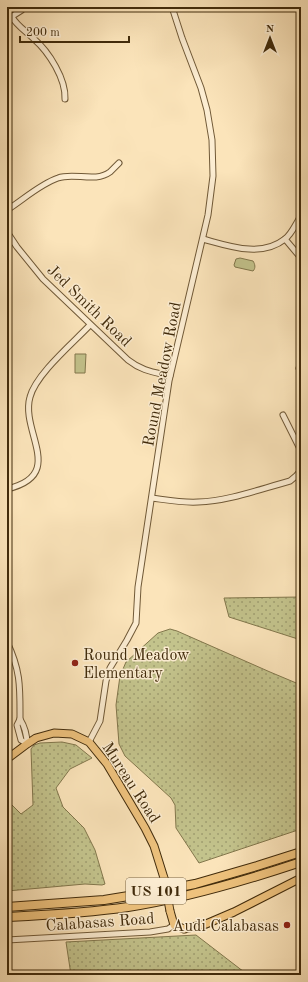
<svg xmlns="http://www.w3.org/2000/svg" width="308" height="982" viewBox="0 0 308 982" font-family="'Old Standard TT',serif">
	<defs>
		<pattern id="grass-dots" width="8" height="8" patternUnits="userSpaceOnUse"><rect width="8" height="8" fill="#c3c38c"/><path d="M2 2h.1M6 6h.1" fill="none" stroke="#a09f71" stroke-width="1.8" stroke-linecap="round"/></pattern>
	</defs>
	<rect width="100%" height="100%" fill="#fbe4ba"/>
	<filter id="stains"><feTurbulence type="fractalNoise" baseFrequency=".005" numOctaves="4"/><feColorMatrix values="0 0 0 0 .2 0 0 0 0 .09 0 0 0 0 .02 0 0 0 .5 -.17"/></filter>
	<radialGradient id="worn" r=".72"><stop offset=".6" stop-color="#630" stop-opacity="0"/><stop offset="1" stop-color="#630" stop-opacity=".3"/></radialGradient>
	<g fill="url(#grass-dots)" stroke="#82774c">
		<path d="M 301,597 L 301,640 L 229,617 L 224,598 Z"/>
		<path d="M 170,629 L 177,631 L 270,672 L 301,685 L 301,829 L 199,863 L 176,828 L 175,805 L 171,798 L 125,756 L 119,744 L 116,705 L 120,676 L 126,662 L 158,633 Z"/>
		<path d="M 62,742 L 76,745 L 92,758 L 70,769 L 56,788 L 63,807 L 84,828 L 95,850 L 105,884 L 102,885 L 85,884 L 7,891 L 7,800 L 21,814 L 33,805 L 31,749 L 34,745 L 40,743 Z"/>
		<path d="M 196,935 L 248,975 L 71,975 L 66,942 Z"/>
	</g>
	<g fill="#c3c38c" stroke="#82774c">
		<path d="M 240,258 L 253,261 C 255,264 256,268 253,271 L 235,267 L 234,265 L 236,259 Z"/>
		<path d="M 75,354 L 86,354 L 85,373 L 75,373 Z"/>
	</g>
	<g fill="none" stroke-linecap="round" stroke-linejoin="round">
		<defs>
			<g id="minor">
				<path d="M 12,17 C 17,26 27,32 34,39 C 49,52 66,79 65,99"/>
				<path d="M 7,18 L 11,17 L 22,10"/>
				<path d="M 7,210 C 23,200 40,184 58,178 C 74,172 95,183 110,172 C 113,169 116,166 119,163"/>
				<path d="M 7,232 L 17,247 L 43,279 L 128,360 C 142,371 153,372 170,376"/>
				<path d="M 203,239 C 229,246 261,258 285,239 C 292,234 296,223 301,216"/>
				<path d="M 285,239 L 301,258"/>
				<path d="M 299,368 L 301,364"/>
				<path d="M 283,415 L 301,451"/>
				<path d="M 7,489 C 67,475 20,432 30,397 C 36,374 73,343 90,325"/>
				<path d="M 152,498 C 167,500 183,503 198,502 C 229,501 260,489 290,481 L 296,476 L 301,470"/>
				<path d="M 7,642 C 21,671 20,688 20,719 L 17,725 L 21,740 L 27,744"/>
				<path d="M 20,719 C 25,727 27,735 27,744"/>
				<path d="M 89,742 L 100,721 L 106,681 L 110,668 L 127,640 L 136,623 L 138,587 L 169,381 L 208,215 L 213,176 L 212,140 L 207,110 L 201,88 L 182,38 L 172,7"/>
				<path d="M 7,940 L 150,932 L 168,929 L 174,925"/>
			</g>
			<g id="major">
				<path d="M 7,759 L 27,744 L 36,738 L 54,733 L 72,734 L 89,742 L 107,764 L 145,828 L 154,846 L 164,878"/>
				<path d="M 170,911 L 174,925 L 184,929 L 206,924 L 234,912 L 301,878"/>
			</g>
			<g id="highway">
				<path d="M 7,907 L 104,900 L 153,892 L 195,884 L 257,866 L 301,852"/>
				<path d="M 7,917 C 47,915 88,913 128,907 C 187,898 244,881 301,862"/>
			</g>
		</defs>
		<use href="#minor" stroke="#705937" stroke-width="7"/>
		<use href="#major" stroke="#412b0b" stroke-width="9"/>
		<use href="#highway" stroke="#412b0b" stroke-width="10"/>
		<use href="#minor" stroke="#fcedd2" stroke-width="5"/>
		<use href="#major" stroke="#eec27d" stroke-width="7"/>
		<use href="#highway" stroke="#eec27d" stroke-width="8"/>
		<defs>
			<path id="major-bridge" d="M 164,878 L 170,911"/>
		</defs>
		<use href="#major-bridge" stroke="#412b0b" stroke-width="9" stroke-linecap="butt"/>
		<use href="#major-bridge" stroke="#eec27d" stroke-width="7"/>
	</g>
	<g fill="#8f2418" stroke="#fcedd2" stroke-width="1.5">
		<circle cx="75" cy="663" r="4"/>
		<circle cx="287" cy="925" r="4"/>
	</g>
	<g text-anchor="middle" stroke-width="3" stroke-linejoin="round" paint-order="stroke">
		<rect fill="#fcedd2" stroke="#796547" stroke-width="1" x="126" y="878" width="60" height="26" rx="3"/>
		<g font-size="15" font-weight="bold" fill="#412b0b">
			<text x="156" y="896">US 101</text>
		</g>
		<g font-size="16" fill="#412b0b" stroke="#fcedd2">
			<text transform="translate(90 305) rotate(44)" y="6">Jed Smith Road</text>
			<text transform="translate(161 374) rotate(-79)" y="6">Round Meadow Road</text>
			<text transform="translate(132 782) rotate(57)" y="6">Mureau Road</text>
			<text transform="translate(100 921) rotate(-4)" y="6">Calabasas Road</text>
		</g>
		<g font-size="16" fill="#412b0b" stroke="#fcedd2" text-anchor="start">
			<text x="83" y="660">Round Meadow<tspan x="83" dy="18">Elementary</tspan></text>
			<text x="279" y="931" text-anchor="end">Audi Calabasas</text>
		</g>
	</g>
	<rect width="308" height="982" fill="none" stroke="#fbe4ba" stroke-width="24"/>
	<rect x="8" y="8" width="292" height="966" fill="none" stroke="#412b0b" stroke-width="2"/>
	<rect x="12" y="12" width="284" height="958" fill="none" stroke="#412b0b"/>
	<g transform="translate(270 38)" stroke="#fcedd2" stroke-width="3" paint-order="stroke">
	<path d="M0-3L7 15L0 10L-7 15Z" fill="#412b0b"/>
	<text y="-6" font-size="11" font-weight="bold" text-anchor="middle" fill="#412b0b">N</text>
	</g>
	<path d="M20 36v6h109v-6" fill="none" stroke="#412b0b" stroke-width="2"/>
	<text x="26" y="36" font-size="12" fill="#412b0b" stroke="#fcedd2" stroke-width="3" paint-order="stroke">200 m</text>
	<rect width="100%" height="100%" filter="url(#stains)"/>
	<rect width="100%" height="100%" fill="url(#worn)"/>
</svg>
